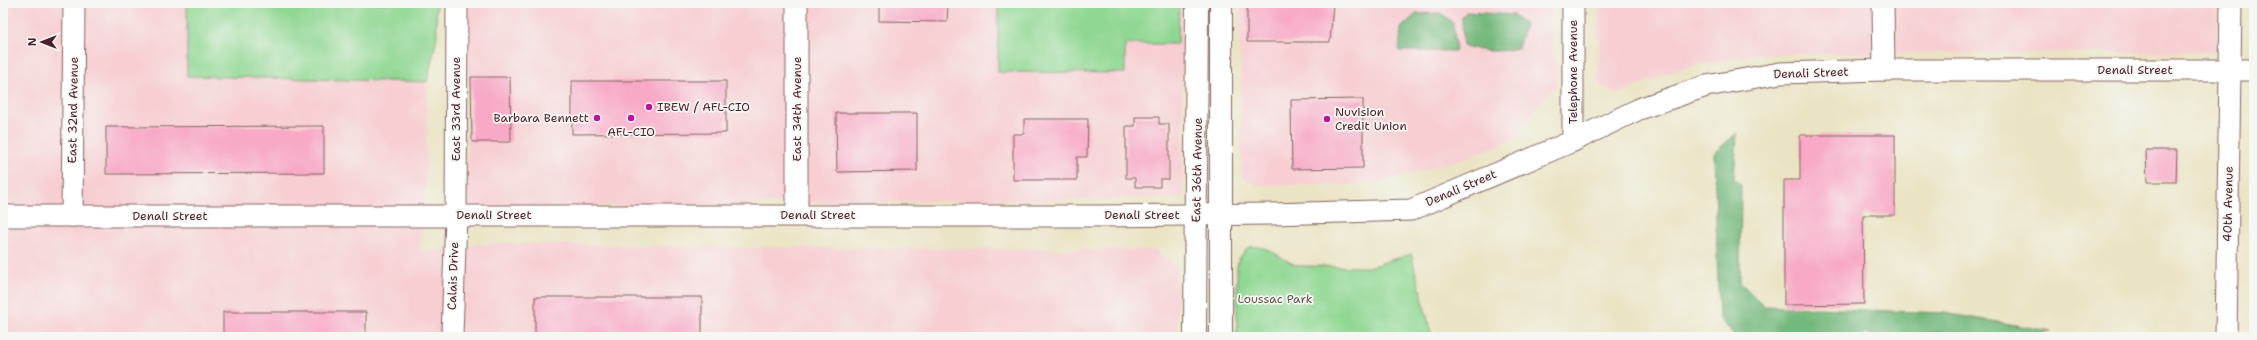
<svg xmlns="http://www.w3.org/2000/svg" width="2257" height="340" viewBox="0 0 2257 340" font-family="'Shantell Sans',sans-serif">
	<rect width="100%" height="100%" fill="#f6f6f2"/>
	<filter id="ink" filterUnits="userSpaceOnUse"><feTurbulence type="fractalNoise" baseFrequency=".025" numOctaves="2"/><feDisplacementMap in="SourceGraphic" scale="8" xChannelSelector="R" yChannelSelector="G"/><feConvolveMatrix kernelMatrix="1 2 1 2 8 2 1 2 1" color-interpolation-filters="sRGB"/></filter>
	<filter id="wash" filterUnits="userSpaceOnUse"><feTurbulence type="fractalNoise" baseFrequency=".012" numOctaves="4" result="noise"/><feDisplacementMap in="SourceGraphic" scale="16" xChannelSelector="R" yChannelSelector="G"/><feGaussianBlur stdDeviation="0.9" result="paint"/><feColorMatrix in="noise" values="0 0 0 0 0 0 0 0 0 0 0 0 0 0 0 0 0 1.4 0 .05"/><feComposite in="paint" operator="in"/></filter>
	<g filter="url(#wash)">
		<rect width="100%" height="100%" fill="#eae4c4"/>
		<g fill="#f7cfd3">
			<path d="M 3,3 L 436,3 L 437,37 L 427,82 L 426,176 L 419,252 L 495,243 L 703,247 L 1155,250 L 1176,267 L 1178,337 L 3,337 Z"/>
			<path d="M 468,3 L 1181,3 L 1184,198 L 467,208 Z"/>
			<path d="M 1239,3 L 1552,3 L 1552,45 L 1557,84 L 1536,107 L 1516,138 L 1470,157 L 1384,181 L 1347,185 L 1257,185 L 1242,177 Z"/>
			<path d="M 1599,3 L 2218,3 L 2217,52 L 1755,54 L 1679,69 L 1617,94 L 1599,84 Z"/>
			<path d="M 2254,3 L 2254,337 L 2252,105 Z"/>
		</g>
		<g fill="#8fd792" stroke="#6c7b5e">
			<path d="M 187,3 L 436,3 L 437,37 L 427,82 L 187,76 Z"/>
			<path d="M 998,3 L 1179,3 L 1178,44 L 1125,44 L 1125,73 L 998,72 Z"/>
			<path d="M 1249,247 C 1268,243 1283,262 1299,266 L 1369,267 L 1411,254 L 1432,337 L 1237,337 L 1237,266 L 1239,258 Z"/>
		</g>
		<g fill="#73b87c" stroke="#5e6c54">
			<path d="M 1466,12 L 1514,15 L 1525,24 L 1518,48 C 1498,52 1482,53 1463,45 L 1462,17 Z"/>
			<path d="M 1441,13 L 1453,23 L 1456,51 L 1399,51 L 1401,28 L 1416,14 Z"/>
			<path d="M 1737,133 L 1734,180 L 1741,185 L 1740,282 L 1763,306 L 1944,313 L 2051,331 L 2025,337 L 1941,333 L 1736,337 L 1719,318 L 1714,153 Z"/>
		</g>
		<g id="blocks">
			<g fill="#f8a9c6">
				<path d="M 879,3 L 948,3 L 947,22 L 879,21 Z"/>
				<path d="M 1247,3 L 1333,3 L 1330,42 L 1247,42 Z"/>
				<path d="M 471,77 L 510,77 L 511,142 L 472,142 Z"/>
				<path d="M 572,81 L 726,81 L 726,133 L 572,134 Z"/>
				<path d="M 1363,99 L 1363,168 L 1292,169 L 1291,100 Z"/>
				<path d="M 836,113 L 917,113 L 917,171 L 837,172 Z"/>
				<path d="M 1135,117 L 1159,117 L 1159,124 L 1169,124 L 1169,179 L 1160,179 L 1160,187 L 1135,187 L 1135,178 L 1126,178 L 1126,126 L 1135,126 Z"/>
				<path d="M 1024,119 L 1088,119 L 1087,157 L 1077,157 L 1077,180 L 1013,180 L 1013,134 L 1024,134 Z"/>
				<path d="M 324,126 L 324,173 L 106,174 L 106,127 Z"/>
				<path d="M 1800,135 L 1895,135 L 1895,215 L 1863,215 L 1864,304 L 1784,305 L 1784,180 L 1800,180 Z"/>
				<path d="M 2146,150 L 2177,150 L 2176,182 L 2147,182 Z"/>
				<rect x="535" y="297" width="167" height="40"/>
				<rect x="223" y="312" width="143" height="25"/>
			</g>
		</g>
	</g>
	<g filter="url(#ink)">
		<use href="#blocks" fill-opacity="0" stroke="#826461" stroke-width="1"/>
		<g fill="none" stroke-linecap="round" stroke-linejoin="round">
			<defs>
				<g id="minor">
					<path d="M 1883,3 L 1884,70"/>
					<path d="M 1573,141 L 1573,3"/>
					<path d="M 797,215 L 797,3"/>
					<path d="M 3,216 L 1100,216 L 1271,214 L 1411,210 L 1573,141 L 1639,109 L 1706,86 L 1780,73 L 1884,70 L 2254,70"/>
					<path d="M 72,216 L 74,3"/>
					<path d="M 452,337 L 456,215 L 457,3"/>
					<path d="M 2226,337 L 2231,3"/>
				</g>
				<g id="major">
					<path d="M 1195,337 L 1197,3"/>
					<path d="M 1221,337 L 1221,3"/>
				</g>
			</defs>
			<use href="#minor" stroke="#826461" stroke-width="23"/>
			<use href="#major" stroke="#826461" stroke-width="24"/>
			<use href="#minor" stroke="#fff" stroke-width="21"/>
			<use href="#major" stroke="#fff" stroke-width="22"/>
		</g>
	</g>
	<g fill="#b5179e" stroke="#f6f6f2" stroke-width="1.5">
		<circle cx="649" cy="107" r="4"/>
		<circle cx="597" cy="118" r="4"/>
		<circle cx="631" cy="118" r="4"/>
		<circle cx="1327" cy="119" r="4"/>
	</g>
	<g text-anchor="middle" stroke-width="3.5" stroke-linejoin="round" paint-order="stroke">
		<g font-size="12" fill="#4a1f2b" stroke="#f6f6f2">
			<text x="2135" y="74">Denali Street</text>
			<text transform="translate(1573 72) rotate(-90)" y="4">Telephone Avenue</text>
			<text transform="translate(1811 73) rotate(-2)" y="4">Denali Street</text>
			<text transform="translate(456 109) rotate(-90)" y="4">East 33rd Avenue</text>
			<text transform="translate(797 109) rotate(-90)" y="4">East 34th Avenue</text>
			<text transform="translate(73 110) rotate(-89)" y="4">East 32nd Avenue</text>
			<text transform="translate(1197 170) rotate(-89)" y="4">East 36th Avenue</text>
			<text transform="translate(1461 188) rotate(-23)" y="4">Denali Street</text>
			<text transform="translate(2228 204) rotate(-89)" y="4">40th Avenue</text>
			<text x="494" y="219">Denali Street</text>
			<text x="818" y="219">Denali Street</text>
			<text x="1142" y="219">Denali Street</text>
			<text x="170" y="220">Denali Street</text>
			<text transform="translate(453 276) rotate(-88)" y="4">Calais Drive</text>
		</g>
		<g font-size="12" fill="#4a1f2b" stroke="#f6f6f2" text-anchor="start">
			<text x="657" y="111">IBEW / AFL-CIO</text>
			<text x="1335" y="116">Nuvision<tspan x="1335" dy="14">Credit Union</tspan></text>
			<text x="589" y="122" text-anchor="end">Barbara Bennett</text>
			<text x="631" y="136" text-anchor="middle">AFL-CIO</text>
		</g>
		<g font-size="12" fill="#5f564a" stroke="#f6f6f2">
			<text x="1275" y="303">Loussac Park</text>
		</g>
	</g>
	<rect width="2257" height="340" fill="none" stroke="#f6f6f2" stroke-width="16"/>
	<g transform="translate(42 42) rotate(270)" stroke="#f6f6f2" stroke-width="3" paint-order="stroke">
	<path d="M0-3L7 15L0 10L-7 15Z" fill="#4a1f2b"/>
	<text y="-6" font-size="11" font-weight="bold" text-anchor="middle" fill="#4a1f2b">N</text>
	</g>
</svg>
